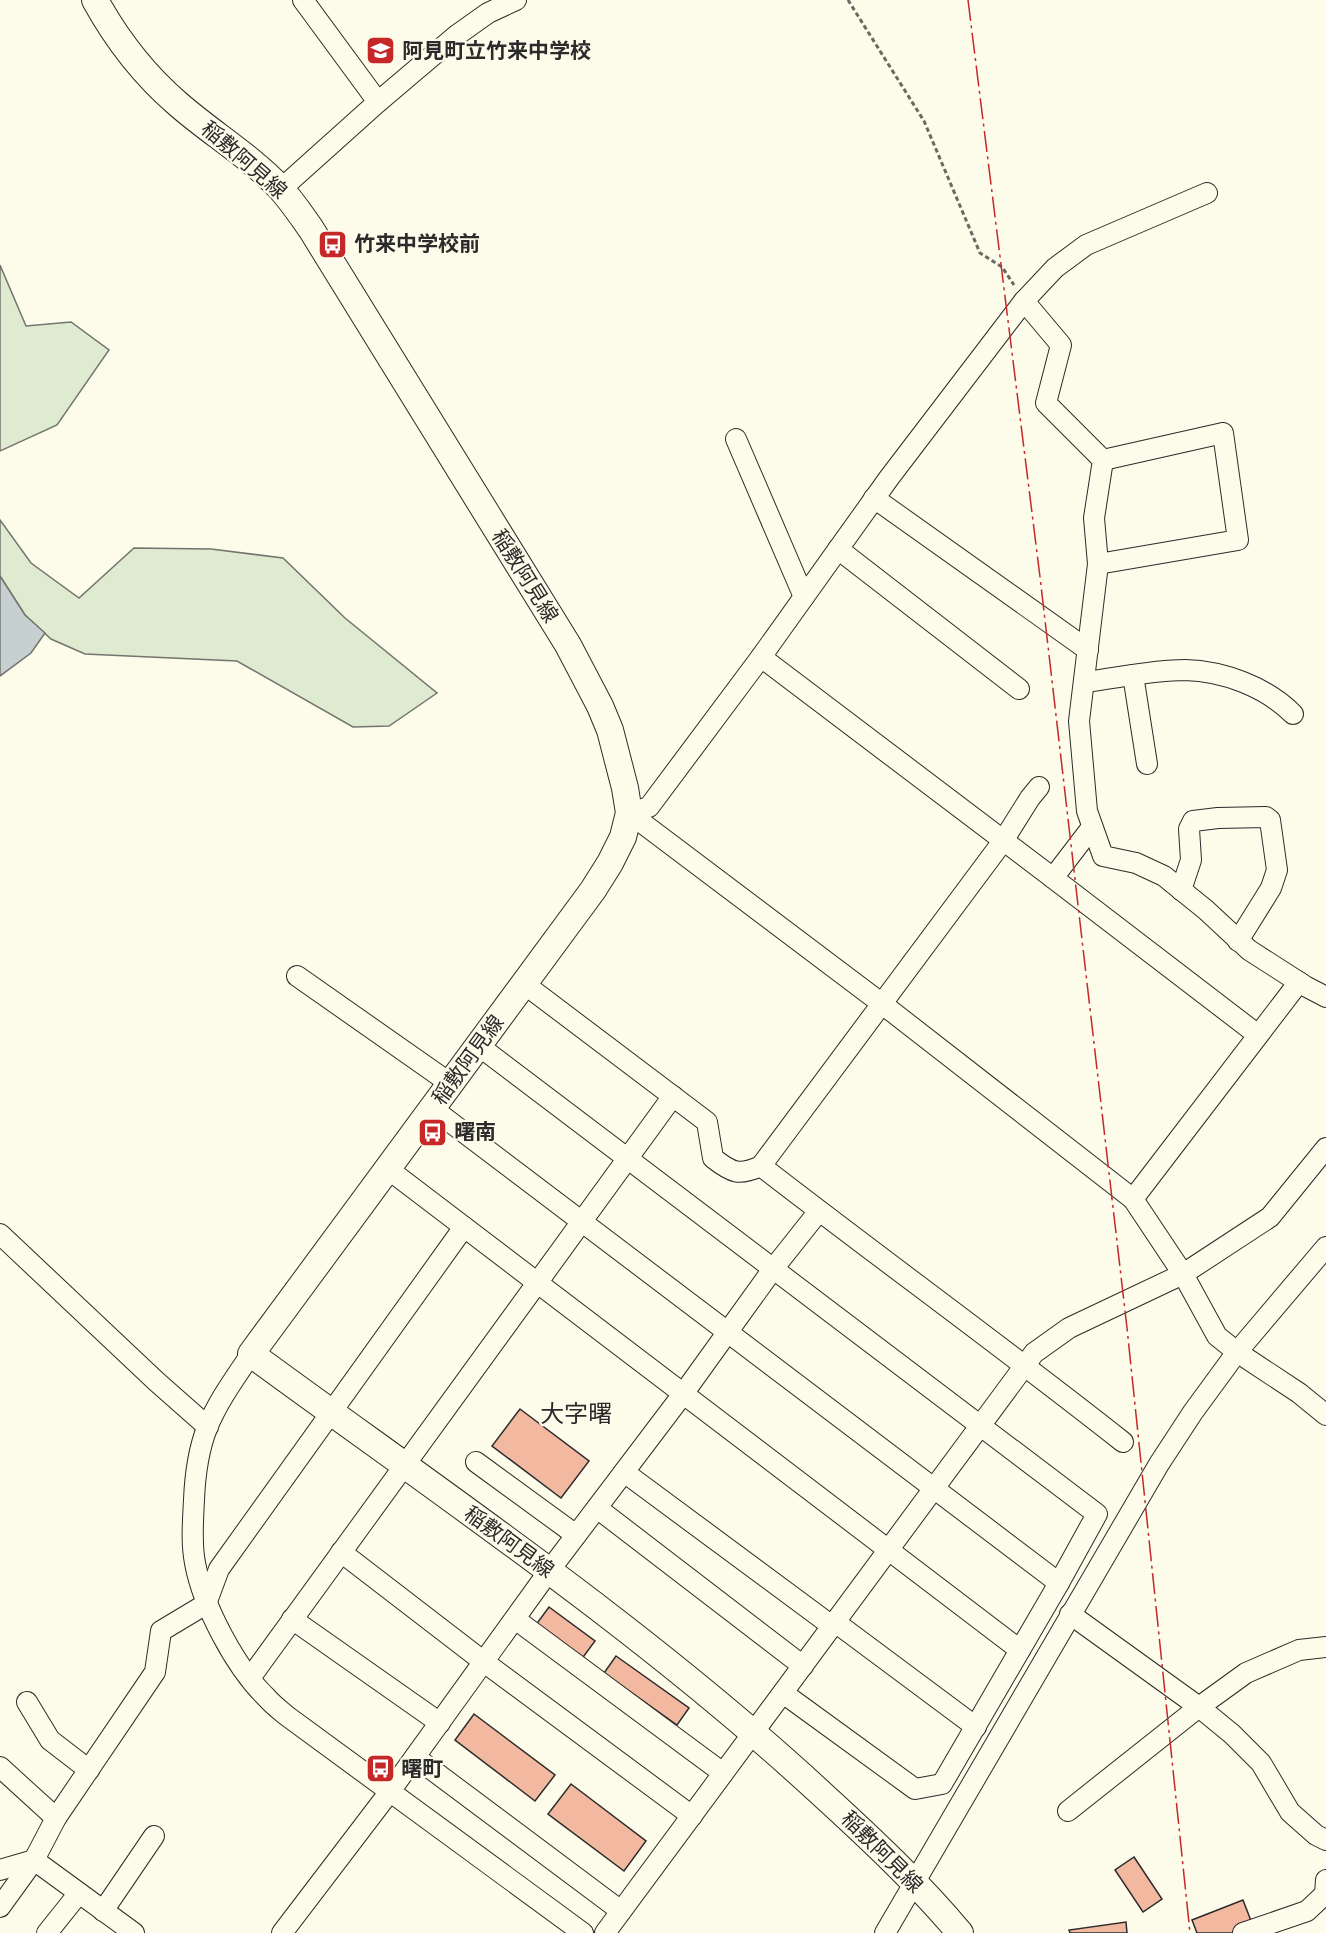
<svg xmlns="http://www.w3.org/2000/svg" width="1326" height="1933" viewBox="0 0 1326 1933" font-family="Montserrat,'Noto Sans JP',sans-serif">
	<rect width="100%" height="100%" fill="#fdfbea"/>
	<g fill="#deebd1" stroke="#74746e" stroke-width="1.5">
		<path d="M 0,265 L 26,326 L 71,322 L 109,350 L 57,425 L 0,451 Z"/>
		<path d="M 0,520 L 31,563 L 79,598 L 134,548 L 211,549 L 283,558 L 345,618 L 437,693 L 389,726 L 353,727 L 237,661 L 85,654 L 51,639 L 25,615 L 0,576 Z"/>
	</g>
	<path fill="#c7d0d0" stroke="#74746e" stroke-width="1.5" d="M 0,576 L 25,615 L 45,633 L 31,653 L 0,676 Z"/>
	<g fill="#f2b8a0" stroke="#2b2b2b" stroke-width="1.5">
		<path d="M 520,1409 L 589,1461 L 561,1498 L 492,1446 Z"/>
		<path d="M 549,1607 L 595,1641 L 581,1660 L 535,1626 Z"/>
		<path d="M 616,1656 L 689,1708 L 677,1725 L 604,1673 Z"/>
		<path d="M 474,1714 L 555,1775 L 535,1801 L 455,1740 Z"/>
		<path d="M 571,1784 L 646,1841 L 624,1871 L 548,1814 Z"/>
		<path d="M 1134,1857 L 1162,1899 L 1143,1912 L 1115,1870 Z"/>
		<path d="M 1243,1900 L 1253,1926 L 1236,1933 L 1197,1933 L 1192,1920 Z"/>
		<path d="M 1126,1922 L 1127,1933 L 1070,1933 L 1069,1930 Z"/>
	</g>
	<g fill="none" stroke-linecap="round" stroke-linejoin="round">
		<defs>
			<g id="minor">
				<path d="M 303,0 L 378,102"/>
				<path d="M 281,189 L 378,102 L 457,35 L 488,13 L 516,0"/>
				<path d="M 1024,301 L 1061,345 L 1046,403 L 1103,460 L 1094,518 L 1098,564 L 1079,721 L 1087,811 L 1103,856 L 1136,863 L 1164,876 L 1206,910 L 1249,950 L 1305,986 L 1326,997"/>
				<path d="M 736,439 L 804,597"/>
				<path d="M 874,498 L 1088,650"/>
				<path d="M 838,549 L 1019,689"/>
				<path d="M 1098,564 L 1238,540 L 1223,433 L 1103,460"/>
				<path d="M 761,657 L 1053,878 L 1092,827"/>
				<path d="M 1133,675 L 1147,764"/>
				<path d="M 1084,682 C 1117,678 1152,670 1185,670 C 1224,671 1266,687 1293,714"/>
				<path d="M 629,813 L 881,1003 L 1133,1199 L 1183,1274 L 1217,1336 L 1237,1352 L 1299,1393 L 1326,1415"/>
				<path d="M 629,813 L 649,807 L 761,657 L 889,478 L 1024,301 L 1055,268 L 1086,245 L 1207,193"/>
				<path d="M 1053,878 L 1258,1035"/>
				<path d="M 1181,890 L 1191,860 L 1189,829 L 1193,821 L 1218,818 L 1266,817 L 1270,820 L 1277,870 L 1271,888 L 1238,941"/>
				<path d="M 297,976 L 451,1084"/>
				<path d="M 523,983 L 707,1122 L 713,1158 C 732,1173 739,1176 761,1166 L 1003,841 L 1030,798 L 1039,787"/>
				<path d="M 479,1046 L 1097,1514 L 1059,1583 L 942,1784 L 915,1789 L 783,1693"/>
				<path d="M 433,1109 L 1059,1583"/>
				<path d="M 761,1166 C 881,1259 1004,1348 1123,1442"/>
				<path d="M 388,1169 L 1020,1650"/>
				<path d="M 1133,1199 L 1299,982"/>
				<path d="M 0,1234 L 157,1382 L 208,1427"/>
				<path d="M 251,1354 C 235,1378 218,1401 207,1428 C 198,1451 195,1475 194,1500 C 193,1520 191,1543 195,1563 C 203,1606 235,1667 267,1698 C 273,1705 280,1710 287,1716 L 583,1933"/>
				<path d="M 476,1462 L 576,1535"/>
				<path d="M 624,1472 L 832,1626"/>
				<path d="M 597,1508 L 803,1666"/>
				<path d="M 341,1552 L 484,1662 L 692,1816"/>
				<path d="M 1070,1614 L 1199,1707 L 1232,1734 L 1261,1763 L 1290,1812 L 1316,1835 L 1326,1840"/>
				<path d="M 292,1619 L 440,1723"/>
				<path d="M 515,1619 L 723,1773"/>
				<path d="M 835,1622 L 976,1727"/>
				<path d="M 250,1678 L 673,1096"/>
				<path d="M 27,1702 L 50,1740 L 89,1770"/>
				<path d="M 415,1757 L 621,1911"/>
				<path d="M 0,1767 L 56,1818"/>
				<path d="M 1068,1811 L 1199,1707 L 1246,1673 L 1299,1650 L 1326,1647"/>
				<path d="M 34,1860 L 134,1933"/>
				<path d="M 0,1870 L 34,1860"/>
				<path d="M 0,1907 L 34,1860 L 56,1818 L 155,1672 L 161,1631 L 206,1604 L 219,1569 L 464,1227"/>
				<path d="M 103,1911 L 154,1836"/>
				<path d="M 47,1933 L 79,1893"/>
				<path d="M 282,1933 L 391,1790 L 549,1571 L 683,1394 L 773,1269 L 819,1211"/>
				<path d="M 605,1933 L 1034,1353 L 1069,1328 L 1183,1274 L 1270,1217 L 1326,1148"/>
				<path d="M 885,1933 L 1159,1464 L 1193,1412 L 1237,1352 L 1326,1247"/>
				<path d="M 1243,1933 L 1307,1911 L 1325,1894 L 1326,1880"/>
			</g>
			<path id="major" d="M 95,0 C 117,40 143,74 178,104 C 211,133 250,156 280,188 C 292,201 301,215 311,229 L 568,645 L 600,706 L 610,730 L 625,788 L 629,813 L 623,837 L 610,863 L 593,890 L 251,1354 C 446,1497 647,1632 824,1796 C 871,1839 919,1884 960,1933"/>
		</defs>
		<use href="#minor" stroke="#2b2b2b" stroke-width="22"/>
		<use href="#major" stroke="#2b2b2b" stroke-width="28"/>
		<path stroke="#6a6964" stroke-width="3" stroke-dasharray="4.5 3" stroke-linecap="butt" d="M 848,0 L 924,121 L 980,253 L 1002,267 L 1014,285"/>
		<use href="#minor" stroke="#fdfbea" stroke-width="20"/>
		<use href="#major" stroke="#fdfbea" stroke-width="26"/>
		<path stroke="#c62828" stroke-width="1.5" stroke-dasharray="21 4.5 3 4.5" stroke-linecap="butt" d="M 968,0 L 1040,577 L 1127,1328 L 1190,1933"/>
	</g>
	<defs>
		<symbol id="school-square" viewBox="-11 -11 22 22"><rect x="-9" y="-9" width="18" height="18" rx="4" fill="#c62828" stroke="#fdfbea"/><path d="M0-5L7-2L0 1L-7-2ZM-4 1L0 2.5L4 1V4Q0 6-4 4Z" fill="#fff"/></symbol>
		<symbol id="bus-square" viewBox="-11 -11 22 22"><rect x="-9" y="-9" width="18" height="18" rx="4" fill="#c62828" stroke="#fdfbea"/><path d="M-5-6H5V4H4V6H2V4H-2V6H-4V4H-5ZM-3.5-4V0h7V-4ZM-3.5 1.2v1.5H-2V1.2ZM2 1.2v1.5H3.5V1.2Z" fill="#fff"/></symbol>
	</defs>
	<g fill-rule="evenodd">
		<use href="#school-square" x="364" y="34" width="33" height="33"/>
		<use href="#bus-square" x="316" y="228" width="33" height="33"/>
		<use href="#bus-square" x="416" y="1116" width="33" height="33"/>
		<use href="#bus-square" x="364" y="1752" width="33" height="33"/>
	</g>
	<g text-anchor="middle" stroke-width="4.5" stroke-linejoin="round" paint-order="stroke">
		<g font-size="21" font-weight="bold" fill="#2b2b2b" stroke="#fdfbea" text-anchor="start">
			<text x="402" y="58">阿見町立竹来中学校</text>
			<text x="354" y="251">竹来中学校前</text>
			<text x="454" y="1139">曙南</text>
			<text x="401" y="1776">曙町</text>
		</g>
		<g font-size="21" fill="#2b2b2b" stroke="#fdfbea">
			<text transform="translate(244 160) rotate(41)" y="7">稲敷阿見線</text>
			<text transform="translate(525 576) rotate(58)" y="7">稲敷阿見線</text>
			<text transform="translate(468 1060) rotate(-54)" y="7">稲敷阿見線</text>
			<text transform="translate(509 1542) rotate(36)" y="7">稲敷阿見線</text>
			<text transform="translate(882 1852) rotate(45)" y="7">稲敷阿見線</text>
		</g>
		<g font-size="24" fill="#2b2b2b" stroke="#fdfbea">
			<text x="576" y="1422">大字曙</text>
		</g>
	</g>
</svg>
